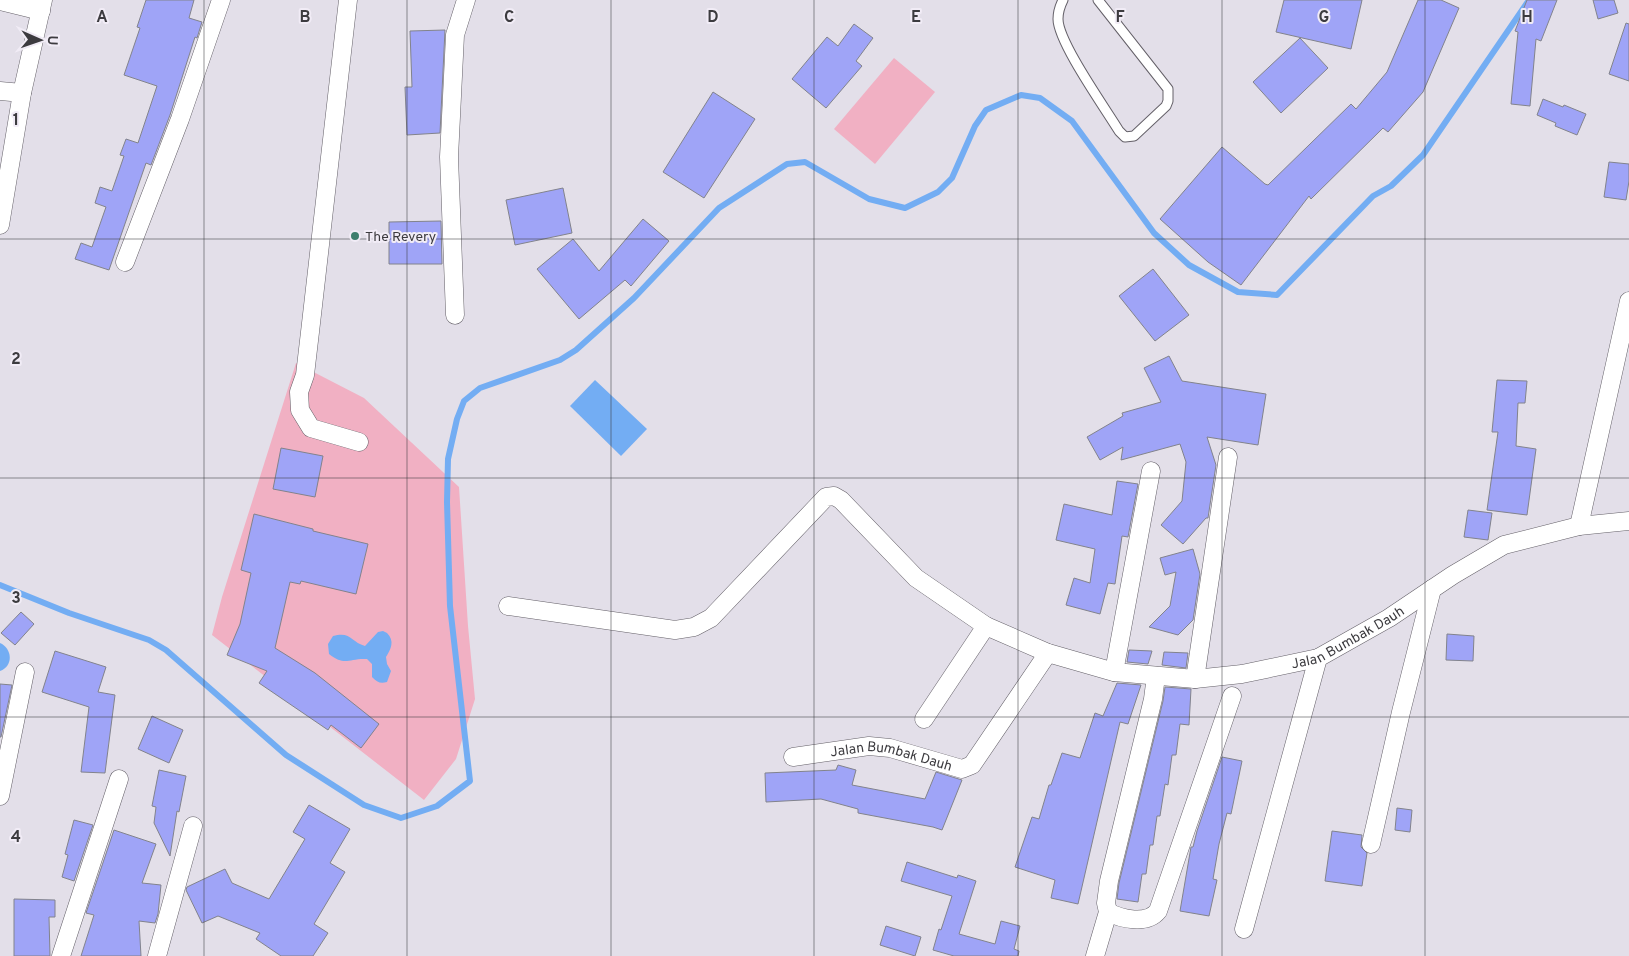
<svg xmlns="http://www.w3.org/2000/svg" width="1629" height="956" viewBox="0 0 1629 956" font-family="Overpass,sans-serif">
	<rect width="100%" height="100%" fill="#e3dfe9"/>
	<g fill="#f1b0c3">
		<path d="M 894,58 L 935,92 L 875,164 L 834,129 Z"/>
		<path d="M 296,363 L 364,398 L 459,487 L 468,626 L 475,699 L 456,759 L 424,800 L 212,635 L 222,597 Z"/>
	</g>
	<g fill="#73adf3">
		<path d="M 595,380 L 647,429 L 621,456 L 570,406 Z"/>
		<path d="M 383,631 L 387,633 C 395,641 391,649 386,657 L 387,664 L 391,671 L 387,682 C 380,684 377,682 372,677 L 372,664 L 367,659 C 348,658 346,667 329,654 L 328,644 L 333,636 C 351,631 351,642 365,646 L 378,632 Z"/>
		<path d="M 0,643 C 12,648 14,666 0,671 Z"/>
	</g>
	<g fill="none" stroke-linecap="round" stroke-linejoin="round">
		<path stroke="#73adf3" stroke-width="6" d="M 0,585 L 69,613 L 149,640 L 166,650 L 286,755 L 364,805 L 401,818 L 437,806 L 470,781 L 450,606 L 447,502 L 448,459 L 457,419 L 464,401 L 480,388 L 560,360 L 576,350 L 634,298 L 719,208 L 787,164 L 805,162 L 869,199 L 905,208 L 938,192 L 952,178 L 975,126 L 986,110 L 1021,95 L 1040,98 L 1072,121 L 1154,233 L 1189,265 L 1238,292 L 1277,295 L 1373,196 L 1391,186 L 1423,155 L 1529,0"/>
	</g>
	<g fill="#9fa4f7" stroke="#82838c">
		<path d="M 146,0 L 194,0 L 189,18 L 202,22 L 197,38 L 195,37 L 170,115 L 151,165 L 146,163 L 109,270 L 75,259 L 81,243 L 92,247 L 106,207 L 95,203 L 100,187 L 112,191 L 124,156 L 120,155 L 126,139 L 138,143 L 157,86 L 124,75 L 140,28 L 137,27 Z"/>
		<path d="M 1284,0 L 1362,0 L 1351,49 L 1276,32 Z"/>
		<path d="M 1418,0 L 1441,0 L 1459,8 L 1423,92 L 1388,132 L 1383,128 L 1311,199 L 1309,196 L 1241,285 L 1208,262 L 1160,219 L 1222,147 L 1265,184 L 1268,185 L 1351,104 L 1356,109 L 1387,72 Z"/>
		<path d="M 1527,0 L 1557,0 L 1541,41 L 1536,39 L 1530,106 L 1511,104 L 1518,32 L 1515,31 Z"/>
		<path d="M 1593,0 L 1614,0 L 1618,13 L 1598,19 Z"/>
		<path d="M 1626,23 L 1629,24 L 1629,81 L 1609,74 Z"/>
		<path d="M 854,24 L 873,38 L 856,61 L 862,66 L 826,108 L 792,79 L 827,37 L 838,46 Z"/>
		<path d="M 445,30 L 440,133 L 407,135 L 405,87 L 412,87 L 410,31 Z"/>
		<path d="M 1300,38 L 1328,68 L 1281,113 L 1253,82 Z"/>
		<path d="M 713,92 L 755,119 L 704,198 L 663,172 Z"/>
		<path d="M 1543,99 L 1563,107 L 1564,105 L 1586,114 L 1577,135 L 1555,126 L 1556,123 L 1537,115 Z"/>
		<path d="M 1609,162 L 1629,164 L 1629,181 L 1626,200 L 1604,197 Z"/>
		<path d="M 563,188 L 572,233 L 515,245 L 506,200 Z"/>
		<path d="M 643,219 L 669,241 L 631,286 L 625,280 L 579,319 L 537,269 L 573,239 L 599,271 Z"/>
		<path d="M 441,221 L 442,264 L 389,264 L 389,222 Z"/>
		<path d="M 1153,269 L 1189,315 L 1155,341 L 1119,296 Z"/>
		<path d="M 1169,356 L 1182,381 L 1266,394 L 1258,445 L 1207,437 L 1216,465 L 1208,518 L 1206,518 L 1183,544 L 1161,525 L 1182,501 L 1186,462 L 1180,444 L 1121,460 L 1123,447 L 1100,460 L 1087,437 L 1123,416 L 1122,413 L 1161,402 L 1144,368 Z"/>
		<path d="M 1497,380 L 1527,381 L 1525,403 L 1518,403 L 1516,446 L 1536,449 L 1527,515 L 1487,510 L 1498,432 L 1492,432 Z"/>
		<path d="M 281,448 L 323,456 L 315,497 L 273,489 Z"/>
		<path d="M 1117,481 L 1138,484 L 1128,537 L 1122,536 L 1115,584 L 1108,583 L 1100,614 L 1066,605 L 1074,578 L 1090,583 L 1095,549 L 1056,540 L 1064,504 L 1112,515 Z"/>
		<path d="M 1468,510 L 1492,513 L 1488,540 L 1464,537 Z"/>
		<path d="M 254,514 L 313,529 L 313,531 L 368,544 L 356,594 L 301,581 L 300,584 L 290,582 L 275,648 L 315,673 L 379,724 L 361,748 L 331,725 L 328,730 L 259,683 L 267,671 L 227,655 L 240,624 L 251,573 L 241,570 Z"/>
		<path d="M 1193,549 L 1200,574 L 1193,620 L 1178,635 L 1149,627 L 1170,606 L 1176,572 L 1165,575 L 1160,558 Z"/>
		<path d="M 21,612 L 34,624 L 15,645 L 1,633 Z"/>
		<path d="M 1447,634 L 1474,636 L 1473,661 L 1446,660 Z"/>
		<path d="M 1129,650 L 1152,651 L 1148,664 L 1127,662 Z"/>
		<path d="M 55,651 L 106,667 L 98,692 L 115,695 L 105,773 L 81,772 L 89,707 L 42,692 Z"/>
		<path d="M 1164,652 L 1188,653 L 1186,668 L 1162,665 Z"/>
		<path d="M 1117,683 L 1141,685 L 1128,724 L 1120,722 L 1078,904 L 1051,898 L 1055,880 L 1015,867 L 1032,817 L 1039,819 L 1049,785 L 1051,785 L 1062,753 L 1080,758 L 1095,713 L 1103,716 Z"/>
		<path d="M 0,684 L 12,685 L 1,737 L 0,737 Z"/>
		<path d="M 1165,687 L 1191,689 L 1189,725 L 1180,724 L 1176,755 L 1172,755 L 1168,785 L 1165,784 L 1160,816 L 1157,816 L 1153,845 L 1150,845 L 1146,874 L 1142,874 L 1138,902 L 1117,899 L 1119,883 L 1163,701 Z"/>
		<path d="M 152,716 L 183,730 L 169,763 L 138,749 Z"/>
		<path d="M 1222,757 L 1242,761 L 1231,814 L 1227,813 L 1219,844 L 1213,879 L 1217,880 L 1209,916 L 1180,911 L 1191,847 L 1193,847 L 1197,831 Z"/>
		<path d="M 838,765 L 856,770 L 852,785 L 925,799 L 936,772 L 962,780 L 942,830 L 933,827 L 858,813 L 858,809 L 821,799 L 766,802 L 765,773 L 836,770 Z"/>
		<path d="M 159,770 L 186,776 L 179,812 L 177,811 L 170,856 L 154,823 L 156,807 L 152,806 Z"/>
		<path d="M 309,805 L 350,829 L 330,863 L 345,872 L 314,924 L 328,933 L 313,956 L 281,956 L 256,939 L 260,933 L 218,916 L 202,923 L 186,890 L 187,887 L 225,869 L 232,883 L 269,899 L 305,839 L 293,832 Z"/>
		<path d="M 1397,808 L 1412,810 L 1410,832 L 1395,830 Z"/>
		<path d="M 74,820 L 93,825 L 74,881 L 62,877 L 68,855 L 65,854 Z"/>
		<path d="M 114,830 L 156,844 L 142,883 L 161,885 L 158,914 L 155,923 L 139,921 L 141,956 L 81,956 L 94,915 L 86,913 Z"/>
		<path d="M 1332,831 L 1362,835 L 1361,847 L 1367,853 L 1362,886 L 1325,881 Z"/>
		<path d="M 907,862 L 957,878 L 958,875 L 976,881 L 959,934 L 995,944 L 1001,921 L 1020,926 L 1014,949 L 1019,951 L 1018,956 L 954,956 L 933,950 L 939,929 L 941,930 L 952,896 L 901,881 Z"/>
		<path d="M 14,899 L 55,900 L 55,917 L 49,917 L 50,956 L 14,956 Z"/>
		<path d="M 886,926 L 921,937 L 915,956 L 880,945 Z"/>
	</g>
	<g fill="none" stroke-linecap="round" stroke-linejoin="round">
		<defs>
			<path id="service" d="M 1063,0 C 1060,6 1058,12 1058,19 C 1058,42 1105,108 1119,131 L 1125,137 L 1134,136 L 1166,106 L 1168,101 L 1168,89 L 1098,0"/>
			<g id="minor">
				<path d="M 348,0 L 310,332 L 305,375 L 299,392 L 300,410 L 311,428 L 359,442"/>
				<path d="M 0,1 L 41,11"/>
				<path d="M 0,91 L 22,93"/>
				<path d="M 0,225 L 22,93 L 43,0"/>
				<path d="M 125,262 L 180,119 L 221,0"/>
				<path d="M 455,315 L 449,157 L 455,35 L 466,0"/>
				<path d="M 1579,526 L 1629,301"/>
				<path id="s1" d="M 508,606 L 675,630 L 694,627 L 711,618 L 826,497 L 834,496 L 841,500 L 916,578 L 986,626 L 1048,653 L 1114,672 L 1195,679 L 1242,674 L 1318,658 L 1389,618 L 1453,575 L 1504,545 L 1579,526 L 1629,521"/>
				<path d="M 1114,672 L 1151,471"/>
				<path d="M 1195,679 L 1228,457"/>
				<path d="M 924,719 L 986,626"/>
				<path id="s2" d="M 793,757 L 869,746 L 890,748 L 962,769 L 972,765 L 1048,653"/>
				<path d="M 0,796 L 25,672"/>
				<path d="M 1371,844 L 1401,712 L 1432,589"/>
				<path d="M 1108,912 C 1121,919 1147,925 1158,911 L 1232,696"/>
				<path d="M 1244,929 L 1318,658"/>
				<path d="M 61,956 L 119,779"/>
				<path d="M 157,956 L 193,826"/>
				<path d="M 1095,956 L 1108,912 L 1106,903 L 1109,881 L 1153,699 L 1156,676"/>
			</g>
		</defs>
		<use href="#service" stroke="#646068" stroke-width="11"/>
		<use href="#minor" stroke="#646068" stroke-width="19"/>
		<use href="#service" stroke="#fff" stroke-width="9"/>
		<use href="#minor" stroke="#fff" stroke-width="18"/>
	</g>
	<path fill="none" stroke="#3c3b3f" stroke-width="1" stroke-opacity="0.55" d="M 204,0 L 204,956M 407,0 L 407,956M 611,0 L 611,956M 814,0 L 814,956M 1018,0 L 1018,956M 1222,0 L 1222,956M 1425,0 L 1425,956M 0,239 L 1629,239M 0,478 L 1629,478M 0,717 L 1629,717"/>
	<circle fill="#3d7e6d" stroke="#f1ecf6" stroke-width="2" cx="355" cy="236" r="5"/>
	<g text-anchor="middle" stroke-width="4" stroke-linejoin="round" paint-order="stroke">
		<g font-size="14" fill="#3c3b3f" stroke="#f1ecf6" text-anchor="start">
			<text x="365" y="241">The Revery</text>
		</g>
		<g font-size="14" fill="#3c3b3f" stroke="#f1ecf6">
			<text dy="5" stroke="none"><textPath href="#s1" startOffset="961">Jalan Bumbak Dauh</textPath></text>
			<text dy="5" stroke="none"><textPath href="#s2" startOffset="100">Jalan Bumbak Dauh</textPath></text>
		</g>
	</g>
	<g font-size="16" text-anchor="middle" font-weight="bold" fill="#3c3b3f" stroke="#f1ecf6" stroke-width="4" stroke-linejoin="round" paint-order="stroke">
		<text x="102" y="22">A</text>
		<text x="305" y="22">B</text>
		<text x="509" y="22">C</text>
		<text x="713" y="22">D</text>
		<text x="916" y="22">E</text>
		<text x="1120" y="22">F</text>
		<text x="1324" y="22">G</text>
		<text x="1527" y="22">H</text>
		<text x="16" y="125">1</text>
		<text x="16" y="364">2</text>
		<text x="16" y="603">3</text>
		<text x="16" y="842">4</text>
	</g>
	<g transform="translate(40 40) rotate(92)" stroke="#f1ecf6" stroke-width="4" paint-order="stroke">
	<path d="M0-4L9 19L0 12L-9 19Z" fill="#3c3b3f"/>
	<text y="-8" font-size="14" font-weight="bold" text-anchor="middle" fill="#3c3b3f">U</text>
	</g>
</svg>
